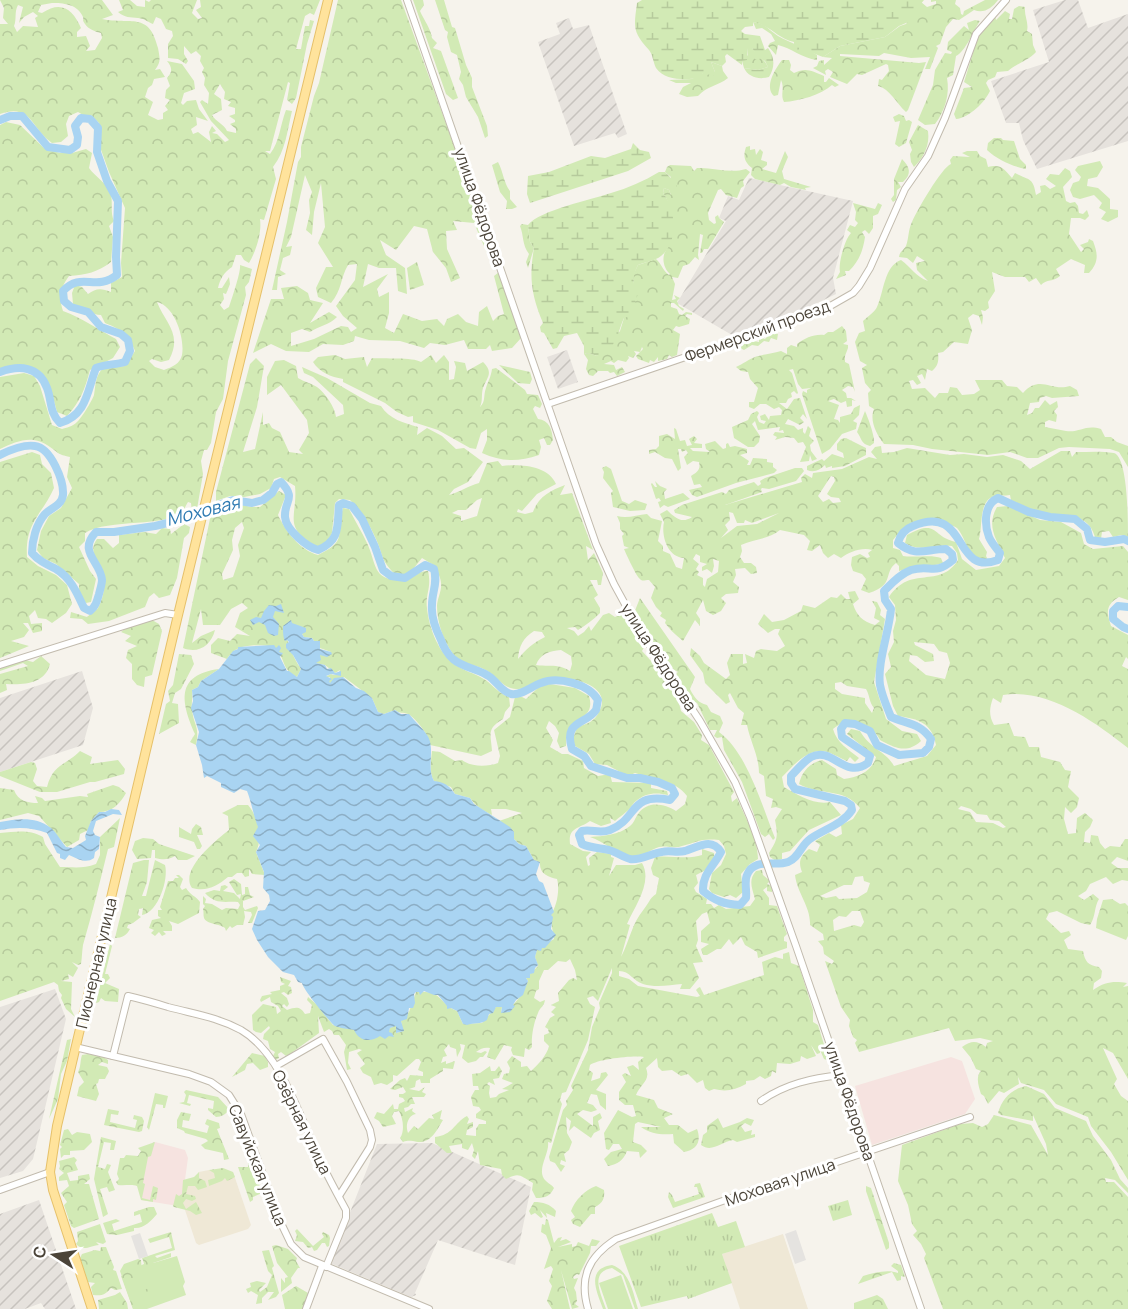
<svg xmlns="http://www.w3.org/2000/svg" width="1128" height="1309" viewBox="0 0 1128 1309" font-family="Manrope,sans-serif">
	<defs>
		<pattern id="industrial-furrows" width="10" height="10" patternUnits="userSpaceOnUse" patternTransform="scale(1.5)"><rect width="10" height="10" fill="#e6e2dd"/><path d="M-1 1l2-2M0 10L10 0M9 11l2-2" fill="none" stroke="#c7c3be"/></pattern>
		<pattern id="forest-crowns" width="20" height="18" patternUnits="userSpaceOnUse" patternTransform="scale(1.5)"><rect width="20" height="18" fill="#d2eab5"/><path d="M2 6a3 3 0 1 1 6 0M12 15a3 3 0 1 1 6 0" fill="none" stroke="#b6ca9c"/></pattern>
		<pattern id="wetland-marsh" width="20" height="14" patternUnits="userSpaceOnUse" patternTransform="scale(1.5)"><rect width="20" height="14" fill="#d2eab5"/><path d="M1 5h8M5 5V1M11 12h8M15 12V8" fill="none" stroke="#b6ca9c"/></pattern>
		<pattern id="park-tufts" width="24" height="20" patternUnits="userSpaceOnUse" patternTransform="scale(1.5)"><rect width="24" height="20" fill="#d2eab5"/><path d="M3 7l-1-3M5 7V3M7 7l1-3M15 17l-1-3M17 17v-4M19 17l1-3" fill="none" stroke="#b6ca9c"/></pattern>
		<pattern id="water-waves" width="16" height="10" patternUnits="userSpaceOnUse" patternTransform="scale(1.5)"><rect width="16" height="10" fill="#a9d4f2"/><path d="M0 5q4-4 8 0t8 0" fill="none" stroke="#8caec5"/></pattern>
	</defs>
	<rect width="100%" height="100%" fill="#f6f3ec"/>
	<g fill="url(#industrial-furrows)">
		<path d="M 1065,0 L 1078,0 L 1088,28 L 1128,14 L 1128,141 L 1037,169 L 1023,140 L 1019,123 L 1006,123 L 991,81 L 1049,62 L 1033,10 Z"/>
		<path d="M 569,18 L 573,29 L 589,25 L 627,134 L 618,138 L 615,133 L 574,146 L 538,42 L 560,34 L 556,23 Z"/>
		<path d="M 749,178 L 853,201 L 833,278 L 836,294 L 807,308 L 732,335 L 677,303 L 726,221 L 719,218 L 728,196 L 739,200 Z"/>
		<path d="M 567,350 L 578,382 L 558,389 L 547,357 Z"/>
		<path d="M 82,671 L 93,708 L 83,745 L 0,772 L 0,698 Z"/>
		<path d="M 55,989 L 66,1019 L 33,1159 L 23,1171 L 0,1178 L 0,1007 Z"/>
		<path d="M 432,1143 L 531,1187 L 515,1265 L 438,1240 L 415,1293 L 416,1295 L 411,1297 L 330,1263 L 377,1144 Z"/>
		<path d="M 39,1200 L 76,1309 L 45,1309 L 41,1303 L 25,1309 L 0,1309 L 0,1214 Z"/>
	</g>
	<g fill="#efe8d6">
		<path d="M 209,1170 L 233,1172 L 251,1225 L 248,1229 L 199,1245 L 196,1243 L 182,1201 L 185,1182 L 197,1178 L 199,1172 Z"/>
		<path d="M 783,1234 L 808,1309 L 740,1309 L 722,1254 Z"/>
	</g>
	<g fill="#f6e3e0">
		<path d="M 951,1057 L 962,1061 L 975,1099 L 965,1114 L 872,1145 L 855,1086 Z"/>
		<path d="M 155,1142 L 185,1150 L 188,1158 L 182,1201 L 184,1207 L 141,1200 L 145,1150 Z"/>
	</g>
	<g fill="#d2eab5">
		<path d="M 1100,161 L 1103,167 L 1097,177 L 1088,179 L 1087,186 L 1098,188 L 1110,199 L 1110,209 L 1118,210 L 1118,217 L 1108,222 L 1101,219 L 1106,212 L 1099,208 L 1102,203 L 1094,195 L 1080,199 L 1073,197 L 1070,190 L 1073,183 L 1079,181 L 1081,177 L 1075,170 L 1078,166 Z"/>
		<path d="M 177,1256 L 185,1282 L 183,1286 L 186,1295 L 147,1309 L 133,1309 L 121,1276 L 138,1270 L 137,1267 L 144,1264 L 143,1259 L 153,1263 Z"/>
		<path d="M 612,1265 C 630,1271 633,1293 638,1309 L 635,1309 L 623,1275 L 612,1268 C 589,1272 601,1294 606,1309 L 603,1309 C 597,1292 585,1269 612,1265 Z"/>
		<path d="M 621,1275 L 633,1309 L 608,1309 L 599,1283 Z"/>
	</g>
	<g fill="url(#forest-crowns)" fill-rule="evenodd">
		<path d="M 0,0 L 102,0 L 113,15 L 102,19 C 131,25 149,11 158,48 C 160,59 161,62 155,70 L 160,69 L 165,77 L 154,79 L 152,85 L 148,88 L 145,97 L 153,102 L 148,115 L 158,120 L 163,119 L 163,113 L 168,110 L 165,106 L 170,100 L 165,98 L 166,90 L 170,86 L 167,78 C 173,72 172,67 167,61 L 182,64 L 194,81 L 195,89 L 184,93 L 181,103 L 183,105 L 187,101 L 196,100 L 199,109 L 208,121 L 196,117 L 197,125 L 191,129 L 193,134 L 198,132 L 211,142 L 209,132 L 212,126 L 216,131 L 212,133 L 217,134 L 225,142 L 229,140 L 211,121 L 200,102 L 202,100 L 208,104 L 209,93 L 204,85 L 205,78 L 202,72 L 204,68 L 200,61 L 201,56 L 196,51 L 191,54 L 184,46 L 184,54 L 188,61 L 186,64 L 178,59 L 168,58 L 168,44 L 173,36 L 172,31 L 166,29 L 161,19 L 156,17 L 153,24 C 148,22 143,18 138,18 C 130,17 125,18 118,12 L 123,10 L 119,0 L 130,0 L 137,6 L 145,7 L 145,0 L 149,2 L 151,0 L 197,0 L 192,13 L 198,19 L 202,18 L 196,10 L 201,7 L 200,0 L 320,0 L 314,15 L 310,13 L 305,16 L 296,49 L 301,49 L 305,26 L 309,26 L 310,20 L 314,21 L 307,44 L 296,98 L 292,104 L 287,100 L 290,83 L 288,82 L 270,151 L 265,151 L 270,154 C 280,141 280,125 286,110 L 292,111 C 287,131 286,150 273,167 L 276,179 L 264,220 L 260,219 C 262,233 256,251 249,263 L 244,260 L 241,255 L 236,255 L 232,267 C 224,272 220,279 218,288 L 222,288 L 229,277 L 230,284 L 226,294 L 223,293 L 224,299 L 220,305 L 224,310 L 229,307 C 232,298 241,272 240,265 L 252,269 L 249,282 L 245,287 L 246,295 L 228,361 L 223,399 L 216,412 L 211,443 L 207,450 L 204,450 L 201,461 L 203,474 L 197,509 L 192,512 L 191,503 L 188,502 C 186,505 185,508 183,511 C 168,528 108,518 85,533 L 85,541 L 79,547 L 90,571 L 96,579 L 91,602 L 86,603 L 79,593 L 79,584 L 56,564 L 43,558 L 37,550 L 41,531 L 49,516 L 61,508 L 72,488 L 67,477 L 70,457 C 57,454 60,454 50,447 C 33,434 17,441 0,449 L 0,377 L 24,373 L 34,376 L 40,386 L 52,425 L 62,429 C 66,428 73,426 76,423 C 81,419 92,401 94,395 C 96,383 95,377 103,368 L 125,366 L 135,351 C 129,335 121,329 105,323 L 101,315 C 92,315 82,307 73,304 L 72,293 L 75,285 L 82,287 L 88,294 C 96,288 101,288 111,292 L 111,283 L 122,277 L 121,263 L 125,208 L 109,172 L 100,147 L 99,123 L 91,115 L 85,116 L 78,112 L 69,116 L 66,124 L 68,136 L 61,142 L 52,143 C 31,129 32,103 0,114 L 0,24 L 8,24 L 3,18 L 4,8 ZM 52,3 C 63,3 76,4 82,15 C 85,20 81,19 85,24 C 88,29 96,32 101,33 L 102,38 L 95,50 L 86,51 L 90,46 L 86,36 L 77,37 L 77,32 L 81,28 C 73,9 61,0 42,13 L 38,12 L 41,5 ZM 18,5 L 23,7 L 19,23 L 24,17 L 33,12 L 38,16 L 35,18 L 38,27 L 23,26 L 17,32 L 14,26 C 17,19 14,12 18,5 ZM 220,84 L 225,92 L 224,99 L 231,102 L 228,106 L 235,108 L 235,114 L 229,116 L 235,120 L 235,122 L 230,124 L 236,129 L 236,133 L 227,131 C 224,124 216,122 212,115 L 222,110 L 221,99 L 214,94 ZM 157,302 C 175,306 185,339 182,355 C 180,364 172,367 164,370 L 155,367 L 149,361 L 152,359 L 161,362 L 169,360 C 183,334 165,323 157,302 Z"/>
		<path d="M 338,0 L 401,0 L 498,266 L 493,267 L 474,223 L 453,221 L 457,230 L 446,231 L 447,249 L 460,278 L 451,282 L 446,268 L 433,252 L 427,229 L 414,226 L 396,250 L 380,240 L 386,255 L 405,268 L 407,294 L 398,291 L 396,268 L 379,268 L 368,264 L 363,287 L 388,274 L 377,289 L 379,297 L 389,292 L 389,313 L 385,328 L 394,333 L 403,314 L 422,321 L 437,319 L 444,326 L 447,319 L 458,314 L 466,322 L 478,326 L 479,312 L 487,306 L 493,321 L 498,316 L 504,314 L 494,276 L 499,272 L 522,337 L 512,348 L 492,351 L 490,345 L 486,349 L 468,349 L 464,340 L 445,345 L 430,343 L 424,348 L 400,341 L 369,340 L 355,336 L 354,341 L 343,345 L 323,344 L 309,352 L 286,351 L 271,344 L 253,353 L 271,299 L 284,299 L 281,288 L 297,286 L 308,293 L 310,300 L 323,303 L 310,323 L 329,312 L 337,317 C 329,325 319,326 310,332 L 302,329 L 291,333 L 291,346 L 314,339 L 341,326 L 348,327 L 351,332 L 357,328 L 343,316 L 336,306 L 355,280 L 357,264 L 348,265 C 340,279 342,290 331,303 L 318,297 L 316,288 L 326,267 L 333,267 L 318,243 L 325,227 L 321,183 L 314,212 L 312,235 L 306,230 L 310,213 L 309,200 L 312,192 L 305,175 L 291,237 L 286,247 L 292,246 L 290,255 L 283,258 L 280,270 L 286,274 L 278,277 L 277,290 L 272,290 L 287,222 L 298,162 L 301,157 L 301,147 L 314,96 L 319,83 Z"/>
		<path d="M 413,0 L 423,0 L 424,5 L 420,11 C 424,20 431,29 432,38 L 437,43 L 433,48 L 441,51 L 458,98 L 453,100 L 446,94 Z"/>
		<path d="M 435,0 L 444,0 L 452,27 L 455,28 L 466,65 L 472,78 L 472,87 L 487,126 L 488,136 L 485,138 L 478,117 L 466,97 L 463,85 L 459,79 L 461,72 L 457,55 L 451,52 L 447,37 L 448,32 L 445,30 Z"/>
		<path d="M 931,0 L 956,0 L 955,4 L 960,8 L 961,14 L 963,15 L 964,11 L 985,0 L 998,0 C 992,8 984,14 974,10 L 959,20 L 953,19 L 946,27 L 940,44 L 936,46 L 938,48 L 930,69 L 925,69 L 930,57 L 911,58 L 884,53 L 879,56 L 840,54 L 840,56 L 919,63 L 926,62 L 908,110 L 906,112 C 896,103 890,89 878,86 L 879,79 L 882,80 L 889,71 L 888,65 L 886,64 L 862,75 L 857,74 L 847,84 L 830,77 L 833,72 L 828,69 L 825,71 L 826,75 L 813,68 L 817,66 L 819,61 L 824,60 L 824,65 L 832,58 L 823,57 L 840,46 L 885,37 L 900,26 L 906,24 L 921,2 L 927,7 L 936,4 L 936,1 L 931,2 Z"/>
		<path d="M 1019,6 L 1025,7 C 1024,16 1029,22 1027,31 L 1032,34 L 1033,45 L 1036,52 C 1028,61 1017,63 1008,71 L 997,72 L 995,77 L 988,80 L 986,83 L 990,91 C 985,102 969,118 956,119 L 954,114 L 964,88 L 972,87 L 964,82 L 976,43 L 981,32 L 995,15 L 996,20 L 1005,11 L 1010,14 L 1009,19 L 1012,19 L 1014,9 Z"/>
		<path d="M 975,20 L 980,21 C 973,31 966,51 956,56 L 953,75 L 947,78 C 950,94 945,111 935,124 L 925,125 L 918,120 L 933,85 L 935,70 L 945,53 L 951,54 L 952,52 L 947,50 L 948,42 L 964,26 L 969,30 L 967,23 Z"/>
		<path d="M 753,22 C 767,24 767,29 778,36 C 790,43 805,47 817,55 L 817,60 C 802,58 791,48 778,45 L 776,55 L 768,46 L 770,43 L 775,41 L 771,34 L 762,28 L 756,29 Z"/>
		<path d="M 748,48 L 752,48 C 758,55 765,60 768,67 L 758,70 L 744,68 L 742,61 L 748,55 Z"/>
		<path d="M 782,60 L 789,60 L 791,65 L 790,70 L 794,73 C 806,67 812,71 824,76 L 824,82 L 826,82 L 829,78 L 839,85 L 835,87 L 832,85 C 821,95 799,101 784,102 C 780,95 785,88 781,80 L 778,95 L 774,96 C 764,87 775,69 782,60 Z"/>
		<path d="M 711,62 L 722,66 L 723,71 L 728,78 C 718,86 707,86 698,96 L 687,97 L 679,94 L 683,87 L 691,83 L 676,83 L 669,80 L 692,79 L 703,73 L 715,72 Z"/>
		<path d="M 899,114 L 904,116 L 906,121 L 909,120 L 912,122 L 906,143 L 899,147 L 895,144 L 900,121 L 895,122 L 893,117 Z"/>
		<path d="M 6,122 L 20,125 L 44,148 L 60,153 L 72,153 L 86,149 L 92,153 L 89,168 C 96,178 107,182 111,195 C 113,204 110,212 114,221 L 109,226 L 113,237 L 111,262 C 98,272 86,275 69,276 C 60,289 58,296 63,311 C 82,318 99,330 116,339 L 120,347 L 113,358 L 90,370 C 85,389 80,402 67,416 L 57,412 L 53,397 L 42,373 C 27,366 17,364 0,369 L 0,125 Z"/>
		<path d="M 918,125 L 928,131 C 930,145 924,157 914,167 L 911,162 L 910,154 L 912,150 L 909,142 Z"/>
		<path d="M 994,138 L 1001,138 L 1003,140 L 1014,141 L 1020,159 L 1026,165 L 1026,169 C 1011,166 998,160 987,150 L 988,143 Z"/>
		<path d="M 750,146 L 750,150 L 755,149 L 756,155 L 760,149 L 763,152 L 761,160 L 767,162 L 767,165 L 762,169 L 776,173 L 785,151 L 788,157 L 782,171 L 784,179 L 811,187 L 805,188 L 806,190 L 791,187 L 784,183 L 780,185 L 755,179 L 751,175 L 752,168 C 744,162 743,156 746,147 Z"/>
		<path d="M 967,151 L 977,151 L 980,156 L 986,159 L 988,167 C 1001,164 1003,168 1012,178 L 1015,173 C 1030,181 1033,177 1036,195 L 1041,192 L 1040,186 L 1045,185 L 1050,189 L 1056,186 L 1046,179 L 1050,174 L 1059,175 L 1065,168 L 1070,171 L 1072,177 L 1063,187 L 1066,201 L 1070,203 L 1075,202 L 1078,206 L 1079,213 L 1083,214 L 1087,210 L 1089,216 L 1085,220 L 1080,218 L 1071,218 L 1069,234 L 1081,252 L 1084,249 L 1080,245 L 1088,242 L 1089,239 L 1093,241 C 1098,254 1099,262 1089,273 L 1084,273 L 1085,265 L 1071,259 L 1056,269 L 1060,276 C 1054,282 1046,279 1041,285 L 1036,278 L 1029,282 L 1025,277 L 1005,277 L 992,272 L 995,291 L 988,302 L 989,308 L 985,311 L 981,310 L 983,317 L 982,325 L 979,316 L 973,314 L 968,318 L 972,330 L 968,344 L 954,342 L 943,352 L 938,353 C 939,361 938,366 932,371 L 927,369 L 925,380 L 922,374 L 917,376 L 921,383 L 917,385 L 913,380 L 909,381 L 912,389 L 925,388 L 935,398 L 939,393 L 948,393 L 950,387 L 957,388 L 962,395 L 974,394 L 980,390 L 975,380 L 1002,380 L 1007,386 L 1017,387 L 1023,393 C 1040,374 1051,392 1070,386 L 1077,390 L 1079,396 L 1052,398 L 1046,396 L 1040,398 L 1039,402 L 1030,403 L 1027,415 L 1032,413 L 1035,408 L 1039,408 L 1045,400 L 1050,405 L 1057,401 L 1058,407 L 1054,411 L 1057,415 L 1056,422 L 1049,420 L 1045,422 L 1045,427 C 1052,428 1059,430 1066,431 C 1080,433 1085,424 1101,429 L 1105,437 L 1111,437 L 1117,442 L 1128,446 L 1128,467 L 1119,452 L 1110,449 L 1069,447 L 1059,448 L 1038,458 L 1027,458 L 1010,452 L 988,455 L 932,449 L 913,445 L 884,444 C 877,435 869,421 874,409 L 869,406 L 868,393 L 871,390 L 865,383 L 862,368 L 867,365 L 860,361 L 855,342 L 859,333 L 865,331 L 863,321 C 868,316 875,312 877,307 C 884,292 884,266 901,260 C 911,267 916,277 928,281 L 917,270 L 916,263 L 925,261 L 917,256 L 913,263 L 907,258 L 899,257 C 900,251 903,251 906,246 C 909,238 908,230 912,222 C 916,212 942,167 951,164 L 950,160 L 953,156 L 970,157 L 962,153 Z"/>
		<path d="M 902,159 C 910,167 912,174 903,182 L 898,182 L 901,187 L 897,190 L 896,200 L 893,202 L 891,199 L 894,195 L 894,179 Z"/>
		<path d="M 498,162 C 503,171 504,184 510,191 L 510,199 L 517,207 L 512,209 L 506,209 L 507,201 L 500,192 L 492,165 Z"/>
		<path d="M 670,165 L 691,166 L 694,171 L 697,168 C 713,167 730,174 746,169 L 750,172 L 743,181 L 744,186 L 741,188 L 737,198 L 726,195 L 721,189 L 718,190 L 708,213 L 709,220 L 714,224 L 716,223 L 715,217 L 718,215 L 719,218 L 724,222 L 708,249 L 704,249 L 702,253 L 700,253 L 703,235 L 700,234 L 698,255 L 699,260 L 695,257 L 689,264 L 683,266 L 678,278 L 672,277 L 675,284 L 672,300 L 676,299 L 674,295 L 680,298 L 677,301 L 679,306 L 684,309 L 683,311 L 674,303 L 671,303 L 671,307 L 677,309 L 679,314 L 682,315 L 686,312 L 692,313 L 692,315 L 687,314 L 685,316 L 690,319 L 689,324 L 679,327 L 676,326 L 673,330 L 680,334 L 677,355 L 672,357 L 669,355 L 667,359 L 658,361 L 658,357 L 654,362 L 650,360 L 649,363 L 638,359 L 636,356 L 643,349 L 642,347 L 640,352 L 634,351 L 636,354 L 633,358 L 628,356 L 629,358 L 626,362 L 618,360 L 614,363 L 611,361 L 604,364 L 614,365 L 616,370 L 622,367 L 625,372 L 617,376 L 614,372 L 610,373 L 608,371 L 598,371 L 593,376 L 589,375 L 586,369 L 588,360 L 584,354 L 589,353 L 597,356 L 620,331 L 624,318 L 635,300 L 633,275 L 638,265 L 656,259 C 662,264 662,270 669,275 L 670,274 C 663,268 661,256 667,249 C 668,231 675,208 663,193 L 664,188 L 669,190 L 671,195 L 671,177 L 665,172 L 667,167 Z"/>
		<path d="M 853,203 L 875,209 L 878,203 L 882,205 L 878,214 L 873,216 L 873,228 L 869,234 L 865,230 L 862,232 L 865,237 C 863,251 859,261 849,271 L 845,271 L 846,275 L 836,279 L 840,272 C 838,263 845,239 851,233 L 847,230 L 850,225 L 855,227 L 858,223 L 855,220 L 856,212 Z"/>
		<path d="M 522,224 L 528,225 L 530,242 L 534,248 L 528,268 L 526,262 L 529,254 C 522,245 524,236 520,226 Z"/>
		<path d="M 417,262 L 424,285 L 410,290 L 407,268 Z"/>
		<path d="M 842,326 L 846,331 L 847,341 L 843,344 L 848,345 L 848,348 L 845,356 L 845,362 L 849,364 L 855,392 L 853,387 L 848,386 L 842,390 L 846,393 L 847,398 L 851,398 L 856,401 L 852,400 L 852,406 L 847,407 L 846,401 L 841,403 L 834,399 L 828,401 L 839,405 L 834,419 L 838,420 L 840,423 L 840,417 L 851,414 L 854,408 L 860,405 L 859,415 L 853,421 L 857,423 L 856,429 L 842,434 L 830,449 L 822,454 L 802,394 L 803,391 L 807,393 L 807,390 L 811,388 L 802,389 L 798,384 L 793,369 L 789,370 L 792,373 L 798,393 L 797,394 L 794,391 L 791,393 L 792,397 L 788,399 L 786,403 L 779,403 L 787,409 L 794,399 L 800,398 L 807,419 L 803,414 L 800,418 L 804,422 L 800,425 L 788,419 L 785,424 L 794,426 L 798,430 L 803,428 L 803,432 L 805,434 L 808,426 L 811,429 L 809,436 L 814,441 L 810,445 L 811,451 L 817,459 L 812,461 L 810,455 L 809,461 L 800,462 L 806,447 L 803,442 L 798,443 L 794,438 L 785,437 L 775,440 L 777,437 L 773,435 L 775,432 L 784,433 L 783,430 L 779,431 L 780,427 L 758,430 L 755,421 L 752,424 L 760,436 L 759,442 L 754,447 L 748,447 L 734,438 L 732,427 L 748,420 L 751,414 L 757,411 L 759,413 L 757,417 L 759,422 L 764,424 L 766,421 L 761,420 L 760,416 L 765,414 L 769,420 L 770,416 L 781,415 L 782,410 L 779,407 L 774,409 L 766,404 L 760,404 L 754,409 L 749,407 L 749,402 L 754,402 L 758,388 L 750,379 L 748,372 L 741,371 L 736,367 C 743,364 749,359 755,357 C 763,354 772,354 781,351 L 787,354 L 787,348 L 791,345 L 797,347 L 797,344 C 805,338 814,334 824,335 L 828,332 L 833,332 Z"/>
		<path d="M 771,332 L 778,334 L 777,340 L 771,338 L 769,342 L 764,341 L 758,346 L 752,345 L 744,350 L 736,346 L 749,340 L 759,342 L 759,337 L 765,339 Z"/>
		<path d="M 335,355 L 345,359 L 364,357 L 367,367 L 372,358 C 383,359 413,357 421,362 L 431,355 L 436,363 L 444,355 L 449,362 L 449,380 L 454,379 L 456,367 L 454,361 L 465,363 L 467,371 L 483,362 C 494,373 487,377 483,388 C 481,395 483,401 480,407 C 486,401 483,396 486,388 C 488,381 491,377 492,369 L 496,368 L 525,390 L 527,394 L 538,395 L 542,404 L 540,408 L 535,406 L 533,409 L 538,419 C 549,420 552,429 553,440 L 550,445 L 547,445 L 544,438 L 539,440 L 541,447 L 539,455 C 518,462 502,462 482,453 L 487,440 L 487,429 L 481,433 L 476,449 L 470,448 L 438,430 L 413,422 L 413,416 L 408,417 L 397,412 L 385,403 L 343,382 L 343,379 C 331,377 319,372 313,362 L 318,357 Z"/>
		<path d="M 256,358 L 264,366 L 257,407 L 243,452 L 255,449 L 263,412 L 263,425 L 269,423 L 272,428 L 280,432 L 289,452 L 303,454 L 299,450 L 309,433 L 307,420 L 281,385 L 267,395 L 267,377 L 275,361 L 284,360 L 296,366 L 298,378 C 304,382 311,383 317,387 C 325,393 335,407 336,417 L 344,414 L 343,405 L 313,377 L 304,373 L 302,367 L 327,378 L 370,403 L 381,406 C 389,419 404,423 418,427 L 417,435 L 427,428 L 442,436 L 456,449 L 464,448 L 483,462 L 468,482 L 454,489 L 449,495 C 460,492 468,486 479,483 L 487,463 L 498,461 L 502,466 C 519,464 548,465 556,484 L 537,494 L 522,511 L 518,509 L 517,512 L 525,514 L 533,512 C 538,497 551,490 565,485 L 560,495 L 572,493 L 593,550 L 586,546 L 588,560 L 594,553 L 603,573 L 601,585 L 598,585 L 597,580 L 590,580 L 598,595 L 594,598 L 600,608 L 600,613 C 593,620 586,625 578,630 L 575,627 L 567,628 L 574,631 L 578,636 L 584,632 L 589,626 L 591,631 L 603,615 L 609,613 L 615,617 L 621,614 L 627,617 L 645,646 L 642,651 L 661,672 L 678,699 L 681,711 L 694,722 L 702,735 L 701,740 L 709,745 L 734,792 L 731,796 L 732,802 L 737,798 C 745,817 758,839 758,859 L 750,864 L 741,874 L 743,892 L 736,898 L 730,895 L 724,897 L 712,893 L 709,889 L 712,873 L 721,865 L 726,854 L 724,846 L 719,840 C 700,838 698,842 682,846 C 675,849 666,845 659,847 C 650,850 642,857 632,857 C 618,856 604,841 590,837 C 603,836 619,835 630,826 C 634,823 635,818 638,814 C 648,800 664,804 676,811 L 685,804 L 687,796 C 676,780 652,779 635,773 L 628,776 L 607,765 L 595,764 L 589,754 L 575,746 L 573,739 L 577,727 C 587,724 594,722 599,712 C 614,685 570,676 551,678 C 539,680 527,690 516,689 C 503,688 498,678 489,672 C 478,664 461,665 453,654 C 443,640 437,622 437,606 C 437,599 442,591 441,583 C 441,578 437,571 435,566 L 422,558 L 409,574 L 396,575 C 379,559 384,555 375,537 C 369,523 360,510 350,500 L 339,499 L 335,503 L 332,533 L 326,544 L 318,547 C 281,527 298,517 295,486 L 280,477 L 274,479 L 271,488 L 260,494 L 244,497 L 230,496 L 216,501 L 216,492 L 250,364 ZM 482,498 L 477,516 L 461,521 L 461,516 L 452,513 L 458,510 L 466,510 L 477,500 ZM 534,631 L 542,632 L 545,637 C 533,643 526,649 518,659 C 519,646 523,638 534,631 ZM 561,650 L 571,656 L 572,664 L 570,671 C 557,663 550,667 536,665 C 540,654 549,651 561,650 Z"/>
		<path d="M 499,365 L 530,372 L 532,379 L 530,384 L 518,383 Z"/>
		<path d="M 865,411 C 868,418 875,436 874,443 L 870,446 C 861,444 862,439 857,432 Z"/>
		<path d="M 674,428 L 676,429 L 680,441 L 685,440 L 687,446 L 692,445 L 689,439 L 694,436 L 697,439 L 694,443 L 702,444 L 702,448 L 690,448 L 693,451 L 710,452 L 706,449 L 705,444 L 715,441 L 723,449 L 726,448 L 726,444 L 728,443 L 730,447 L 735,446 L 747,449 L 747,453 L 740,455 L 749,461 L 747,465 L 750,465 L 753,458 L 767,459 L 767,462 L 773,463 L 773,467 L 777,470 L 774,473 L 736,483 L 697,497 L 692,495 L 689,490 L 702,487 L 700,484 L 694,485 L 691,476 C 697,472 701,470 699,462 L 693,461 L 687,465 L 684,457 L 688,453 L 686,450 L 682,452 L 681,449 L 678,449 L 681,468 L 678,471 L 672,459 L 665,458 L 655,452 L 649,454 L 649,450 L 656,449 L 659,446 L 659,436 L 667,434 L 675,439 Z"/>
		<path d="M 846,438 L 866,448 L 866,455 L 845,466 L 832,468 L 832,466 L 826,468 L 825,465 C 820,470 814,473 807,470 L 807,466 L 822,459 L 824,461 L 832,454 L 844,458 L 843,453 L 837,450 L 837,444 L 841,439 Z"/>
		<path d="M 881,446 L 882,453 L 894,452 L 907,448 L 950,455 L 964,454 L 987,457 L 1003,455 L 1021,461 L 1030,469 L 1061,451 L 1070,451 L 1072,457 L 1076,452 C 1089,452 1102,451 1114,453 C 1128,457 1128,521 1128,537 L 1121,535 L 1113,537 L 1109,531 L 1102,532 L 1101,539 L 1095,537 C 1088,512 1067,518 1047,514 C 1035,512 1023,506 1011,500 L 1010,495 C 1005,496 999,495 995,496 C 978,500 983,527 979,539 L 987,552 L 986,556 L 988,560 C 966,562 968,540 957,528 C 954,526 952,526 948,524 C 927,515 907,521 893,540 L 893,548 L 900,550 L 903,556 C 914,558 932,554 941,558 L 943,563 C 929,568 914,565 899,571 L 899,566 L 896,563 C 883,573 895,585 869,593 L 861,590 L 866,579 L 862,574 L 853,571 L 851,565 L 852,557 L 860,554 L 867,558 L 870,557 L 868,553 L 872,550 C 862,547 849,552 841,558 L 834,554 L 828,558 L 823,553 L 820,545 L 812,551 L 807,550 L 810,541 L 804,535 L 780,530 C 769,539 755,539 741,545 L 742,551 L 740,557 L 744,563 L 751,563 L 756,567 L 757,573 L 751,574 L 745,568 L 735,569 L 736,575 L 733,582 L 739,587 L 738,593 L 726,594 L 721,598 L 726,603 L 721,611 L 713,615 L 706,611 L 703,600 L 696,613 L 700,619 L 700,626 L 695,620 L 683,641 C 676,635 671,631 665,623 L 666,620 L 660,616 L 662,613 L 656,607 L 651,598 L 655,587 L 649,580 C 644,580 642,582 639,578 C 636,575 626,554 624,549 L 629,548 L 624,546 L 622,536 L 624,534 L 620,529 L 620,523 L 617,516 C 627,519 637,515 647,514 L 651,518 L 662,521 L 658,541 L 663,546 L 663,551 L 670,554 L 676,567 L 682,569 L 684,558 C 667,557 661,535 664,522 L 660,514 L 667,510 C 675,518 682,524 692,517 L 675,513 L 674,510 L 682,505 L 722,492 L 726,494 L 729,490 L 754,482 L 758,486 L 761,484 L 760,481 L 765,478 L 795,468 L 802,468 L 804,471 L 796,481 L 769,489 L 762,488 L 761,489 L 762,492 L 725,505 L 802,482 L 801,478 L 805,474 L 812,478 L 813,473 L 842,469 L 869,457 L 877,459 L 871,452 L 875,447 ZM 831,476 L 834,477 L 835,481 L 827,494 L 831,497 L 839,498 L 841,502 L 833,503 L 829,499 L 823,502 L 818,496 ZM 729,512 L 733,513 L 737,523 L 744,523 L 745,520 L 752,523 L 779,513 L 757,524 L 737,526 L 721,538 L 728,530 L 725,525 L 730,520 ZM 696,554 L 700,556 L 700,562 L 707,564 L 702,567 L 702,571 L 707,569 L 712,573 L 714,566 L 713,559 L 719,561 L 718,572 L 707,579 L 705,587 L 703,585 L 703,578 L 697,575 L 699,572 L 696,569 L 699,564 L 693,559 Z"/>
		<path d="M 32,452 L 40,455 L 42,464 L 51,473 L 54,488 C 42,515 25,522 27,557 L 38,566 L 56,575 L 67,585 L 72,604 L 66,613 L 52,623 L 46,619 L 38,618 L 35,610 L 29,616 L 31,624 L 42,623 L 42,631 L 33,633 L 28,623 L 23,623 L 29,630 L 24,637 L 11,641 L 29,646 L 0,658 L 0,462 Z"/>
		<path d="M 606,466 L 611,469 L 622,501 L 629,504 L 635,500 L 647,504 L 645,510 L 630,511 L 613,507 L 611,493 L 613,491 L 603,478 L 604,472 L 602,468 Z"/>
		<path d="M 655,481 L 660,486 L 667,489 L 664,492 L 665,499 L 683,493 L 690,499 L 668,507 L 664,505 L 660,508 L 658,502 L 661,501 L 659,498 L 656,499 L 651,484 L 652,483 L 655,487 L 657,487 Z"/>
		<path d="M 279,491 L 286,495 L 278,515 C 286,532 300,550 318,555 C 349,540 335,535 343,508 L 349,509 C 355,521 362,532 367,543 C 377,564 372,581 402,580 C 412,580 418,570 428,571 C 432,588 425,594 427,608 C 429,629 439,654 456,665 C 464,671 474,673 482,678 C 492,683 497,693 509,697 L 510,706 L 505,712 L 503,719 C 486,729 491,734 492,751 L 481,756 L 430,745 C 429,736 417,719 408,714 C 403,712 400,714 395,710 L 384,714 L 378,712 L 372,698 L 344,677 L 330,683 L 328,681 L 330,677 L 325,677 L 331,674 L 333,675 L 338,675 L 340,670 L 335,673 L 325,665 L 315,663 L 320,655 L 331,652 L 320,648 L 318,642 L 314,641 L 312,638 L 304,637 L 302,634 L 285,633 C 290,647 292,656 301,669 L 297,677 C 282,669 286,663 278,651 C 274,643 248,645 242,647 C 235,649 231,653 227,659 L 211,653 L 211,645 L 218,638 L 230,641 L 237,634 L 250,636 L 235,627 L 240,613 L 248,608 L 242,603 L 231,609 L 220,625 L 203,625 L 201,609 L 192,643 L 201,636 L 215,630 C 211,646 198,654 183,648 L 211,514 L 229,504 L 239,504 L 251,507 L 260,507 ZM 242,522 L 244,528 L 238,545 L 240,556 L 233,577 L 223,580 L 222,574 L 233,550 L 232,540 L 235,528 Z"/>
		<path d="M 1008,506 L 1040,520 L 1061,522 L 1081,533 L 1084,544 L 1093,549 L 1123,546 L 1128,552 L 1128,600 L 1119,597 C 1106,605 1106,611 1111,626 L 1128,635 L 1128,659 L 1126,657 L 1122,666 L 1128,669 L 1128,748 C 1095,722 1048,688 1003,695 L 1001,703 L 993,698 C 989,709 989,716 994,725 L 1009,723 L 1014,736 L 1025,737 L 1029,747 L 1039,747 L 1041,757 L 1060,762 L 1065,770 L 1071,771 L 1068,787 L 1079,798 L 1077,807 L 1071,813 L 1065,807 L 1064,819 L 1068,834 L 1076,833 L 1077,818 L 1085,813 L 1093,820 L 1090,827 L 1085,832 L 1084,842 L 1090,843 L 1091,835 L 1098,836 L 1100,843 L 1105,849 L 1110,846 L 1120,847 L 1125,839 L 1128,839 L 1128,861 L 1117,857 L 1111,863 L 1118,868 L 1128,868 L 1128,881 L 1122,880 L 1113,884 L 1106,877 L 1090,884 L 1086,891 L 1078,896 L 1084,900 L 1093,894 L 1099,899 C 1094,907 1096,916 1090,925 L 1081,923 L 1057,911 L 1049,913 L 1046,919 L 1061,933 L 1069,931 L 1071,935 L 1064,940 L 1068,949 L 1083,951 C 1085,962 1088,965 1099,967 L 1102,971 L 1101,978 L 1094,983 L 1093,990 C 1105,982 1113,981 1127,983 L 1123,987 L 1128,986 L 1128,1079 L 1113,1053 L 1103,1048 L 1117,1079 L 1114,1084 L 1121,1096 L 1128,1101 L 1128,1180 L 1111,1152 L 1091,1126 L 1088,1117 L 1056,1104 L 1044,1090 L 1021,1083 L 1018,1077 L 1019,1084 L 1004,1093 L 999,1091 L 988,1104 L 984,1096 L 981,1094 C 979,1087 975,1077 981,1071 L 976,1069 L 971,1058 L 962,1047 C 972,1040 977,1041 986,1047 L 987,1043 L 993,1041 L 980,1038 L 955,1041 L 949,1028 L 859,1052 L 855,1043 L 857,1040 L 853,1037 L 849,1026 L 850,1020 L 841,1007 L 825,961 L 832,964 L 834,961 L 824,954 L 823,947 L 818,941 L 824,940 L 823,934 L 810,925 C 811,907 797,893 795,875 L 802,872 C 798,862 800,856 809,849 L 817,852 L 820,845 L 815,841 L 829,833 L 836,837 L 842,834 L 841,825 L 853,819 L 860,808 C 844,787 819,796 799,784 C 802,771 810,763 822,760 L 836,769 L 837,775 L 844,779 C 858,777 872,772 876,757 L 847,734 L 851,729 L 860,731 C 870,749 886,751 894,766 L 927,756 L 936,745 C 932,723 919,719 898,716 L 893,706 L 885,674 L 891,667 L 888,654 L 894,642 L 893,631 L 896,620 L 895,605 L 889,597 C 911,564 939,590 958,560 L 957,553 L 952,546 C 935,544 920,553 905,543 L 907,535 C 939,518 931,537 956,542 L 962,559 L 976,570 L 999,566 L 1005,558 C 996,539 986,526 997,507 ZM 914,642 L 934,644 L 939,651 L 947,653 L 950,663 L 945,679 L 926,675 L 909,661 L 910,655 L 917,656 L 925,662 L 934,661 L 933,654 L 915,645 ZM 961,806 L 971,809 L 977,814 L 987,815 L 990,820 L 999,821 L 1006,827 L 1003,828 L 993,823 L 976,822 L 970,812 L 958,809 ZM 863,876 L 864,881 L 870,883 L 867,892 L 857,898 L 839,899 L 836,896 L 826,898 L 820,896 L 844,885 L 852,885 L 855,877 ZM 852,911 L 860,911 L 864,922 L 861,927 L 854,925 L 834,931 L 833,920 L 839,916 L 846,917 Z"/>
		<path d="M 184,524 L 190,527 L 189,533 L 184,538 L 177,578 L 170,595 L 159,598 L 154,593 L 149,597 L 145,607 L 109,621 L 88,624 L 82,619 L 70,618 L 71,612 L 87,617 C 90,614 96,611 98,608 C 103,600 106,583 104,575 C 100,562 87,552 97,539 L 104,539 L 113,548 L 119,543 L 119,535 L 144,532 L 156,534 L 162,528 L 170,529 L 171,534 Z"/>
		<path d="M 855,591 L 859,599 L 853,604 C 857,616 862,621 875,625 L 880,621 L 874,618 L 876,608 L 872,601 L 877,602 L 881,610 L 880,615 L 885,619 L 874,682 L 886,719 L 902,731 L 917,734 L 921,741 C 907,754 895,748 880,740 C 877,734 875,732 869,729 C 854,718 850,717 833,729 C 837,743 848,749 859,758 L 855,762 L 850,757 L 847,761 C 840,758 829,751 821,751 C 805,751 792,767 782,777 L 784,787 C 796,794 816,806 830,802 L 841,815 L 809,830 L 790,851 L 782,853 L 782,859 L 776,861 L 770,857 L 769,853 C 778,839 778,836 775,820 L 782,809 L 776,807 L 771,808 L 773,799 L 766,796 L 764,776 L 759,773 C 759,756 750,741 747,725 L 741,725 L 744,713 L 738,708 L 730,693 L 728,695 L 730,702 L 726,704 L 705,683 L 703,673 L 690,655 L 691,648 L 700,656 L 704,663 L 726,679 L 730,675 L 727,663 L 731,654 L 743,654 L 743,664 L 747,663 L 745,654 L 754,658 L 756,651 L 761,649 L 777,651 L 785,646 L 778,634 L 780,629 L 775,629 L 768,633 L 758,624 L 764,614 L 772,622 L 784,620 L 801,611 L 803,605 L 815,608 L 831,597 L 837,598 L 841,594 L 846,599 L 850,599 L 848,592 ZM 841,682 L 847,686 L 866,689 C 870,696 869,702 874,708 L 872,713 L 865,703 L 865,698 L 842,694 L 835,689 L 835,683 Z"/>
		<path d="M 640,598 L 695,677 L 690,689 C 694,697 698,703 707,705 L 711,712 L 720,716 L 723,723 L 719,732 C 747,752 762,806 775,838 L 773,840 L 769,834 L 765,837 L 761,834 L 742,782 L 724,750 L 722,737 L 717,738 L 714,736 L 717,730 L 710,730 L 697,703 L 691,700 L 675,674 L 678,672 L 671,668 L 652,640 L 653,636 L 643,628 L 634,613 Z"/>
		<path d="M 152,620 L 159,624 L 162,631 L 152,675 L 145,677 L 144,687 L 137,685 L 132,679 L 132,664 L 126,658 L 128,650 L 137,646 L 125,641 L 131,636 L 121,632 L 126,628 Z"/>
		<path d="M 179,654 L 191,655 L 194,664 L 181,689 L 175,693 L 172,703 L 178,704 L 179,723 L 159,734 L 166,704 L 170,701 L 168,691 L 173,685 Z"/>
		<path d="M 41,656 L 50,664 C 45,684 24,685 6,684 L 7,690 L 0,693 L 0,674 L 28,666 L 23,663 L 0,671 L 0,668 L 25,660 L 33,662 Z"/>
		<path d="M 219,669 L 201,681 L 198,687 L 192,690 C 193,697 191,704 192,710 C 194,726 200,727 196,745 L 190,742 L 195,734 C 181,702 175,675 219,669 Z"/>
		<path d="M 550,684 L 575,688 L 589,696 C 597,723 565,714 566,746 L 560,748 L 557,741 L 559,733 L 555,726 L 549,721 L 546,728 L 553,740 L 550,747 L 562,754 L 568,754 L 583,761 L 584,768 L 598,776 L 610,774 L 612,782 L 651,783 L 651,788 L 667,791 L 668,795 C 656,792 645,793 636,801 C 632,804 630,810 626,812 C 622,816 619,817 615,821 L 610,818 L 611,823 L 601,826 L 590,821 C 579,829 568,827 570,844 L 583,851 L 591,852 L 586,857 L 588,866 L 590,865 L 589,858 L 597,852 L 611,854 L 611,857 L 614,858 L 609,876 L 616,865 L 635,865 L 642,863 C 653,882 635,906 627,924 L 630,925 L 621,957 C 630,940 631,925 644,909 C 649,903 649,899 656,894 L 659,878 L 653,875 L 651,868 L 655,857 C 670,855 688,860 702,855 L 702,849 L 714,853 L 714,858 L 706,870 L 696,875 L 698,883 L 694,888 L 696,892 L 707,899 L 706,904 L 711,904 L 714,908 L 719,905 L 726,909 L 750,906 L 755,899 C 752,888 748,880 756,871 L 762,870 L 763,875 L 770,881 L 767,884 L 772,886 L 772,892 L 767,891 L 767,887 L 763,890 L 769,898 L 769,905 L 777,906 L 787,934 L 784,937 L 784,941 L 787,942 L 787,948 L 758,958 L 757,952 L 745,945 L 741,937 L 733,945 L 729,939 L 721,949 L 717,949 L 707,955 L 703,955 L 701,949 L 709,944 L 701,942 L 701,931 L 710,923 L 707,912 L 702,914 L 696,921 L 698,940 L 696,946 L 703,962 L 693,963 L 699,978 L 690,989 L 680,989 L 682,984 C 670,985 656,988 643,984 C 633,981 630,971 619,971 L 619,976 L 629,979 L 638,986 L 697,997 L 700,996 L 696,990 L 698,988 L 700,987 L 704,995 L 764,975 L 762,962 L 775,957 L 783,959 L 783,954 L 789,952 L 791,963 L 799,966 L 813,1010 L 813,1022 L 818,1025 L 826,1051 L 829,1052 L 832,1062 L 824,1059 L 820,1050 L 820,1053 L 817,1054 L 811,1045 L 816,1056 L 807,1059 L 801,1056 L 800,1061 L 790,1064 L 777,1063 L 776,1073 L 772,1071 L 771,1076 L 765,1079 L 760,1076 L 754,1080 L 746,1081 L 746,1084 C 735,1090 726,1092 714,1089 L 709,1091 L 705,1088 L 703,1080 L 697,1083 L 688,1074 L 681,1076 L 672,1070 L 662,1071 L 658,1067 L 657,1058 L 646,1068 C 651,1081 640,1084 636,1095 L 654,1100 L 658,1108 L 673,1114 L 664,1118 L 669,1125 L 678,1125 L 688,1133 L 697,1129 C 702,1142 696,1150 684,1152 L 674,1143 L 673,1134 C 661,1135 651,1134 641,1127 L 661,1127 L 638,1122 L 635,1124 L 633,1142 L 641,1145 L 647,1151 L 640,1158 L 639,1152 L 627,1151 C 623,1161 618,1164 608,1166 L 604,1159 L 611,1152 L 622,1149 L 619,1144 L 613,1144 L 609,1150 L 606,1149 L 604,1133 L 618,1110 L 632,1117 L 636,1116 L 633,1105 L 625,1105 L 619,1100 L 619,1092 L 626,1082 L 622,1075 L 625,1073 L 631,1076 L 627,1067 L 633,1065 L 639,1070 L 638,1062 L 644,1057 C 634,1055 598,1059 590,1065 L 589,1070 L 593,1073 L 591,1081 L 600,1078 L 601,1073 L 606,1072 L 608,1075 L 596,1090 L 606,1094 L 606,1110 L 600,1105 L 597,1095 L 591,1094 L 587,1103 L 593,1105 L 597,1110 L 591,1112 L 583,1110 L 577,1114 L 593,1126 L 593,1117 L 600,1113 L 602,1118 L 598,1121 L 600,1130 L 594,1133 L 591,1138 L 574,1126 L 569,1131 L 571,1121 L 566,1117 L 567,1133 L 572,1142 L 569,1150 L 564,1154 L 566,1162 L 561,1160 L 560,1164 L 565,1166 L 561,1172 L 555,1163 L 550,1161 L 549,1157 L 563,1110 L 567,1105 L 566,1101 L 573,1090 L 571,1086 L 588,1050 L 592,1027 L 600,1008 L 599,1003 L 612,973 L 612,968 L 598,1001 L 593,996 L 587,998 L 590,1004 L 595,1007 L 588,1040 L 566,1092 L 562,1093 L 560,1100 L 562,1104 L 551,1143 L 548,1142 C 550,1154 535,1171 546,1181 C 549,1184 552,1185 554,1188 C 550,1196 546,1198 536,1198 L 532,1190 L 533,1183 C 520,1176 520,1172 506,1179 L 502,1175 L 501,1169 L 480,1165 L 478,1151 L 475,1159 L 472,1156 L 474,1150 L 472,1143 L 468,1150 L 462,1148 L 462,1144 L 449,1146 L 452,1153 L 447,1153 L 435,1143 L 435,1137 C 453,1135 454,1123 467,1116 L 469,1119 L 467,1124 L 473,1122 L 473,1127 L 467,1130 L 466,1135 L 476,1136 L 476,1129 L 479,1124 L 486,1124 L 486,1121 L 476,1118 L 476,1114 L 481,1110 L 479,1107 L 473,1106 L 471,1097 L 475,1090 L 479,1090 L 478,1086 L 473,1086 L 472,1074 L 480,1073 L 490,1066 L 491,1071 L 495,1071 L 499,1066 L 502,1071 L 499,1078 L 493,1079 L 495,1085 L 489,1082 L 487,1084 L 490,1086 L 489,1093 L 490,1098 L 496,1097 L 499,1094 L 509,1090 L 502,1089 L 513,1083 L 502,1079 L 504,1074 L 509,1073 L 510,1068 L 507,1062 L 512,1056 L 521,1062 L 521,1067 L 527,1066 L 531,1071 C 538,1065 547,1055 549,1046 L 544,1041 L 544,1035 L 549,1033 L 548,1029 L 545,1027 L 550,1018 L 555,1015 L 551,1012 L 556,1007 L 551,1005 L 559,1001 L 558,993 L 569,980 L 573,978 L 577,980 L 575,970 L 570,959 L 566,962 L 558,961 L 548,970 L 544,970 L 539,981 L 539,989 L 536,991 L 534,998 L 540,1002 L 545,1000 C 544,1007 540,1007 538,1013 C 534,1022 531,1036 532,1047 L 529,1050 L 525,1048 L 524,1057 L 513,1055 L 511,1050 L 512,1047 L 504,1045 L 495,1060 L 487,1057 L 490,1048 C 485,1047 481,1048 476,1052 L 481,1053 L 485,1051 L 487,1052 L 483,1057 L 480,1057 L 476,1061 L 468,1063 L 462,1058 L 465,1045 L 460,1044 L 461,1049 L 457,1057 L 456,1049 L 450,1047 L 449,1044 L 444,1050 L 447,1056 L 443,1057 L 441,1063 L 446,1061 L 446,1064 L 455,1061 L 453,1069 L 443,1068 L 443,1071 L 430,1079 L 430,1083 L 421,1083 L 420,1079 L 416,1081 L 415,1087 L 409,1089 L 419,1091 L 425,1087 L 422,1092 L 426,1094 L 424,1097 L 412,1097 L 415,1104 L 411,1104 L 408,1107 L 404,1108 L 405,1112 L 413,1108 L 412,1111 L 416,1114 C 408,1115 405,1126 408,1133 L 414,1126 L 418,1129 L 429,1118 L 434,1119 L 432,1115 L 442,1110 L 440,1119 L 443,1120 C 437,1130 431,1143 418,1142 C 411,1141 409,1140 403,1142 L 400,1138 C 405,1131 403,1118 399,1111 L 394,1112 L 392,1116 L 396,1124 L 383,1127 L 379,1121 L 374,1118 L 377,1112 L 384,1114 L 393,1104 L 394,1109 L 398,1109 L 399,1104 L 405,1101 L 403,1098 L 399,1097 L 399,1094 L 403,1094 L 406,1092 L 403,1087 L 395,1090 L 390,1089 L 400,1080 L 405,1078 L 407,1081 L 410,1075 L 423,1076 L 423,1072 L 418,1070 L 421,1062 L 419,1059 L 416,1059 L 397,1076 L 393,1075 L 393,1081 L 387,1085 L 381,1083 L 374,1085 L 371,1077 L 363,1073 L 360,1068 L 365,1064 L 357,1053 L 362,1050 L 359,1049 L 349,1052 L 348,1063 L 351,1069 L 347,1070 L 344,1052 L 346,1045 L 339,1035 L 334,1035 L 332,1031 L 329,1029 L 324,1032 L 318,1016 L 319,1033 L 290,1054 L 286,1056 L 281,1052 L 278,1054 L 279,1058 L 275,1060 L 273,1056 L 275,1052 L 270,1049 L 268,1041 L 263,1039 L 264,1034 L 270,1028 L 269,1026 L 261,1033 L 256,1032 L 253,1030 L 252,1015 L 263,1004 L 276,1007 L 277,1014 L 281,1011 L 278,1006 L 271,1002 L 270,997 L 261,1002 L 260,1000 L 262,996 L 272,994 L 270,992 L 280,990 L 280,986 L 285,984 L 281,982 L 280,977 L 291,981 L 288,986 L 291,987 L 292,993 L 288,995 L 284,992 L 281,993 L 287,998 L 289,1004 L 287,1007 L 284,1004 L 282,1006 L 287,1010 C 296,1007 300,1006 305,1014 L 310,1013 L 312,1005 L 307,1000 L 308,997 L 322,1009 L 324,1014 L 333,1025 L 380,1036 L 388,1033 L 390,1028 L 396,1025 L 396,1033 L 403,1031 L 401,1021 L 409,1012 L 416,992 C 444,990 437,1003 457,1011 L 463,1024 L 482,1023 L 496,1007 L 502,1007 L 501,1012 C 514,1008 523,994 528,981 L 526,978 L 538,966 L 535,957 L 537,949 L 554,939 L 550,915 C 557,908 560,889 557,879 C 548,877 539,874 540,862 L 534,860 L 526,846 L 519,844 L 514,839 L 514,832 L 499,821 L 522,813 L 506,809 L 491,809 L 492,815 C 484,811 475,806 470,798 L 455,794 L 451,787 L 434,781 C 429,773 431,760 432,751 L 440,752 L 455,761 L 462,760 C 471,767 487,767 498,763 L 500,756 L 494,730 L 510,717 L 515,697 L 522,697 L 526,699 L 540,686 Z"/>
		<path d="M 80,751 L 92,757 L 90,764 L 118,760 L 125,769 L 124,774 L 95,782 L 90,782 L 57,792 L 40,792 L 0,776 L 0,772 L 31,762 L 35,763 L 37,769 L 33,781 L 37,786 L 47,787 C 53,764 65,766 80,751 Z"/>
		<path d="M 113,785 L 119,787 L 126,793 C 120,804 112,812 99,812 L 91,821 L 88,830 L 80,834 L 79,840 L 67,847 L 39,816 L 28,813 L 0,820 L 0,788 L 14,790 C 18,801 28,803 38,803 L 35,796 L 42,798 L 45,801 L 80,796 L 88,797 L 87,794 Z"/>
		<path d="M 238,805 L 248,805 C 258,816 263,839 256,852 L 265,875 L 252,874 L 249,869 L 249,876 L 245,877 L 242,873 L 237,873 L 232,877 L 228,877 C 217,886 207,892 192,888 C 179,870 216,840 229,830 L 228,816 L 222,813 Z"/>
		<path d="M 120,818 L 114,847 L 108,849 C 100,882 92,914 83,945 C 82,951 82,958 81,964 L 78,965 L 72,962 L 78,968 L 73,977 L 68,974 L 69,979 L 61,981 L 72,982 L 71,1009 L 75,1017 L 66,1009 L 61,998 L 62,995 L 59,991 L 58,985 L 54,982 L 0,1001 L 0,833 C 16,832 28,829 43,837 L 45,844 L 60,867 C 73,867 83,869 96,864 L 100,855 L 100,837 Z"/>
		<path d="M 196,824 L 201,827 L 203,835 L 197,835 L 202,846 L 200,849 L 197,849 L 194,842 L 179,837 L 179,827 L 191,834 L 192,829 Z"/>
		<path d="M 143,838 L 153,839 L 159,844 L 195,856 L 187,860 L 178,860 L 175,856 C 168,860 163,860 155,858 L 155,850 L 152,850 L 151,858 L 137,859 L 132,850 L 135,841 Z"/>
		<path d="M 144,860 L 149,860 L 147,882 L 142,896 L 146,896 L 155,860 L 165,865 C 169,879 158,913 142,915 L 143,908 L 139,909 L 138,915 L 141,917 L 133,923 L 128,925 L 127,928 L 130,929 C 127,935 122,938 115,938 L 133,863 Z"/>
		<path d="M 176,875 L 179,875 L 183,879 L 180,887 L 182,890 L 186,888 C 190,895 196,896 200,902 L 199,913 L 178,924 L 169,921 L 172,926 L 172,931 L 163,931 L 166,934 L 162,936 L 159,932 L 155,936 L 151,933 L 154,930 L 149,928 L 152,920 L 161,918 L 158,916 L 158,910 L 162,910 L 160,907 L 168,881 L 173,881 L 175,878 L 179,878 Z"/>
		<path d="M 234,879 L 241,884 L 242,895 L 245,894 L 245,887 L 248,887 L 250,895 L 254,897 L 243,901 L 243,907 L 245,910 L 257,906 L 258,908 L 252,923 L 248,923 L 252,915 L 251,912 L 244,911 L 245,917 L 243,925 L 237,925 L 232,928 L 230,926 L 226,931 L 225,928 C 220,924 206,924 204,918 C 203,915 204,912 203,909 L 205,906 L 203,904 L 203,896 L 206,899 L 205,903 L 212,904 L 222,910 L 226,908 L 238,909 L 240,905 L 238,902 C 224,901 216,905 205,893 L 214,890 L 220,891 L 221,886 L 225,885 L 228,887 L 223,891 L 234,893 L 240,899 L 241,894 L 237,895 L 229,882 Z"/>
		<path d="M 1112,899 L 1120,904 L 1125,903 L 1128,906 L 1128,936 L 1126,940 L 1096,928 L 1097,919 L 1103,900 Z"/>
		<path d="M 110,944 L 112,946 L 105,974 L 108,974 L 110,978 L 105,983 L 119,989 L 118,1002 L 105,1001 L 101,998 L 99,1002 L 96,1003 Z"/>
		<path d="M 71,1039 L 67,1061 L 61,1074 L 58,1099 L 49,1119 L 67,1040 Z"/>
		<path d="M 252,1053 L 265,1056 L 268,1062 L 268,1067 L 260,1070 L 253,1063 L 247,1064 L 245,1070 L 232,1077 Z"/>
		<path d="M 88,1054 L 103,1057 L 108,1060 L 108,1064 L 102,1062 L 98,1065 L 107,1067 L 109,1071 L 105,1079 L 99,1079 L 98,1083 L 96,1084 L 99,1094 L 96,1101 L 77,1096 L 79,1087 L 84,1082 L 78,1072 C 81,1067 80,1061 82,1055 Z"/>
		<path d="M 1026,1086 L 1044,1094 L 1055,1108 L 1086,1121 L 1093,1136 L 1111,1160 L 1120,1179 L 1128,1188 L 1128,1193 L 1115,1180 L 1105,1178 L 1106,1182 L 1114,1182 L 1128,1197 L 1128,1309 L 943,1309 L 924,1258 L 926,1254 L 921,1244 L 913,1235 L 917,1231 L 912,1224 L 908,1205 L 898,1181 L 902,1145 L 960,1124 L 973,1123 L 982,1127 L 988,1124 L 994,1115 L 1031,1125 L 1048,1155 L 1046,1144 L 1033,1115 L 1033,1121 L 1001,1115 L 998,1113 C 1002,1099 1011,1089 1026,1086 Z"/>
		<path d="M 186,1090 L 218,1097 L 229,1109 C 227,1114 221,1117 216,1117 L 208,1110 L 208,1108 L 213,1109 L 214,1101 L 189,1095 L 187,1103 L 191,1104 L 190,1106 L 179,1103 L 184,1102 L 186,1095 L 184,1092 Z"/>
		<path d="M 155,1093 L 168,1096 L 165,1108 L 163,1108 L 163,1105 L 156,1104 L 149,1130 L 147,1127 Z"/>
		<path d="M 108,1109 L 119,1111 L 118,1115 L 111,1114 L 110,1122 L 135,1128 L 137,1120 L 133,1119 L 134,1115 L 142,1117 L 144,1121 L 142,1131 L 139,1132 L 104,1125 Z"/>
		<path d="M 181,1112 L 191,1114 L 189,1121 L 183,1120 L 182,1127 L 207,1133 L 209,1126 L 205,1124 L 207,1119 L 219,1123 L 220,1128 L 217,1129 L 229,1159 L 224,1160 L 223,1153 L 205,1149 L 201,1145 L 208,1141 L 206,1139 L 185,1133 L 184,1131 L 177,1128 L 177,1120 Z"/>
		<path d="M 718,1118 L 723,1128 L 740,1122 L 747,1118 L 754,1120 L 751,1126 L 745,1123 L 741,1126 L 745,1132 L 752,1130 L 751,1135 L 755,1134 L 755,1137 L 737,1142 L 733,1140 C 721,1142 712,1153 701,1145 L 703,1135 L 707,1132 L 707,1126 Z"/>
		<path d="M 68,1129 L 72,1135 L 77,1132 L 90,1134 L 92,1142 L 84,1150 L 70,1151 L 70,1155 L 64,1155 L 61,1158 L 60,1149 L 62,1147 L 60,1145 L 64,1130 Z"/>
		<path d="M 101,1137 L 116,1141 L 114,1150 L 110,1150 L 111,1143 L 104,1142 L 98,1167 L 105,1169 L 107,1164 L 111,1165 L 108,1172 L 115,1190 L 109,1192 L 107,1187 L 100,1189 L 108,1214 L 103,1217 L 94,1179 Z"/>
		<path d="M 155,1142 L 151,1156 L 148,1157 L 143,1183 L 145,1184 L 142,1198 L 150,1200 L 153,1186 L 158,1188 L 156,1200 L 153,1199 L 153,1202 L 141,1200 L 137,1186 C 132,1184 124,1186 118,1185 L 116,1182 L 119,1179 L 117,1174 L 120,1158 L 124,1158 L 126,1155 L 138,1156 L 141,1151 L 138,1148 Z"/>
		<path d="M 74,1157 L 77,1160 L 75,1163 L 78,1170 L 67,1173 L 70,1181 L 78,1180 L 78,1176 L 89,1174 L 90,1179 L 84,1184 L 89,1184 L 99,1219 L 74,1228 L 71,1226 L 64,1205 L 67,1202 L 61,1193 L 69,1186 L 67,1180 L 59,1181 L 59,1177 L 64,1173 L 59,1169 L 60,1166 L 59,1161 Z"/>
		<path d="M 248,1158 L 250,1158 L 262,1193 L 253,1197 L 253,1200 L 250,1202 L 238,1167 L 248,1167 Z"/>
		<path d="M 223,1168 L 233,1172 L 235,1177 L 227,1181 L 225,1178 L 222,1181 L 209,1186 L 208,1180 L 215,1178 L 214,1173 L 209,1170 Z"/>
		<path d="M 199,1172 L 199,1178 L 205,1181 L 207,1187 L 198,1190 L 195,1186 L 188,1186 L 186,1194 L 195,1196 L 196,1199 L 192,1201 L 186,1199 L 183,1203 L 186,1209 L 196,1202 L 202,1213 L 196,1215 L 190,1211 L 174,1207 L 173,1206 L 176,1194 L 179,1196 L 182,1194 L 183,1180 L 194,1177 Z"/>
		<path d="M 700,1183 L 705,1197 L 673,1208 L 668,1197 L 669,1192 L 672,1195 L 675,1202 L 699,1194 L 697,1187 L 694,1187 L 695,1184 Z"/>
		<path d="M 596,1186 L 604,1190 C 605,1198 603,1203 595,1207 L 595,1214 L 591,1214 L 580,1227 L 573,1224 L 571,1220 L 575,1217 L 571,1211 C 575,1200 585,1190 596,1186 Z"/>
		<path d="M 866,1186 L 871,1188 L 889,1243 L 889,1248 L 886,1250 L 866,1191 Z"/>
		<path d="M 534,1202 C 543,1202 550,1204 556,1211 L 555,1217 L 546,1213 L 547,1218 L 540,1210 L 543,1217 L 541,1218 L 535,1213 L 531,1215 L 529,1211 Z"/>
		<path d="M 149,1207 L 154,1207 L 157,1214 C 151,1221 144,1229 134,1228 L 134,1231 L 117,1235 L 107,1234 L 103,1223 L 116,1219 L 120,1221 L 112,1224 L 114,1231 L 142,1222 L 140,1214 L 134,1216 L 134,1212 Z"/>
		<path d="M 546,1219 L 548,1220 L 554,1243 L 558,1238 L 562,1237 L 560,1241 L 566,1239 L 571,1242 L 558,1247 L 572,1244 L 572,1247 L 576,1246 L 578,1242 L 589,1246 L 592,1239 L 600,1241 L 596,1246 L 591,1246 L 590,1253 L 579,1275 L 577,1274 L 573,1277 L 574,1279 L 578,1278 L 574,1288 L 576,1292 L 577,1301 L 575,1304 L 579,1307 L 572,1309 L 561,1270 L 570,1309 L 552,1309 L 547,1301 L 552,1286 L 549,1281 L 553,1269 L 551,1266 L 544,1269 L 551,1248 L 546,1235 L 541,1232 L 542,1224 L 545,1225 Z"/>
		<path d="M 100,1224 L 106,1242 L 103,1244 L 96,1242 L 99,1245 C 89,1246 84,1252 76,1244 L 78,1241 L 77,1232 Z"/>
		<path d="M 297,1229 L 313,1246 L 324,1237 L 322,1234 L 323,1232 L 329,1235 L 330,1238 L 329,1246 L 327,1247 L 325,1243 L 322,1243 L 317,1250 L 314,1251 L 312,1247 L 308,1248 L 303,1242 L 295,1241 L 297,1235 L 295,1231 Z"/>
		<path d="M 171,1232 L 175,1250 L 155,1256 L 157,1258 L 171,1253 L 171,1257 L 147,1265 L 145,1265 L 142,1258 L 172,1248 L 169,1237 L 150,1243 L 148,1239 Z"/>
		<path d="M 276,1245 L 288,1249 L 297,1258 L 296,1261 L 300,1268 L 298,1268 L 291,1278 L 292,1283 L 281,1292 L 281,1278 L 285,1283 L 285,1278 L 288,1277 L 277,1263 L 272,1246 Z"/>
		<path d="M 101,1247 L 106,1247 L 114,1267 L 113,1270 L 116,1271 L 122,1289 L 115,1290 L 111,1288 C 105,1295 102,1296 93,1295 L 91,1287 L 95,1283 L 88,1282 L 80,1258 L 82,1254 L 95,1250 L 100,1251 Z"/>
		<path d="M 269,1250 L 274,1266 L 272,1268 L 279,1293 L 276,1297 L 268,1300 L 274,1292 L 268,1292 L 262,1298 L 262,1303 L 256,1304 L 258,1295 L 251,1291 L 248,1293 L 246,1289 L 251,1287 L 250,1283 L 257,1281 L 266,1283 L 259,1290 L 260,1292 L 267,1287 L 272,1275 L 268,1271 L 262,1251 Z"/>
		<path d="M 138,1259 L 141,1260 L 142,1272 L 139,1274 L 140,1278 L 132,1281 L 137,1297 L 145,1294 L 144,1290 L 156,1285 L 160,1294 L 153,1297 L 152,1295 L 136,1301 L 135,1305 L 138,1309 L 133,1309 L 120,1271 L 124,1264 Z"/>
		<path d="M 894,1263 L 901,1265 L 905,1277 L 901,1276 L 901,1280 L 897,1281 L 892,1272 L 858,1284 L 863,1276 C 874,1273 887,1269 898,1273 L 898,1271 L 891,1266 Z"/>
		<path d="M 296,1286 L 308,1293 L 303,1309 L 285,1309 L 282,1295 Z"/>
		<path d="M 120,1292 L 127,1303 L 128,1309 L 99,1309 L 98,1300 L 115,1295 Z"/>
		<path d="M 877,1295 L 883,1299 L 888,1309 L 854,1309 L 854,1303 Z"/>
	</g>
	<g fill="url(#wetland-marsh)">
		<path d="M 642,0 L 924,0 L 916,10 L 917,16 L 913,20 L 899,26 L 885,37 L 840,46 L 823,57 L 794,46 L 794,42 C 778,39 770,25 753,22 L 753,26 L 745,27 L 741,31 L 745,34 L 760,36 L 765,50 L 768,48 C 775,58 775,67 769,77 C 759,80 748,77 744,68 L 758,70 L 768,67 L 765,61 L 760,58 L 759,61 L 755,59 L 755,52 L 752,48 L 748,48 L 747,60 L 742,61 L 742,65 L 727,54 L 725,56 L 726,62 L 722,66 L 711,62 L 715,72 L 718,72 L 720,76 L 717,78 L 712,74 L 706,75 L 703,73 L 700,78 C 686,80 665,81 656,68 C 653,62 653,55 649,50 C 632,31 634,27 637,3 Z"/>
		<path d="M 633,143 L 640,150 L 649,152 L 651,158 L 628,171 L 530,203 L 527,194 L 528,176 L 549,172 L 591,156 L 605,158 L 631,149 Z"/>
		<path d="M 659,172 L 665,172 L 677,184 L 676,191 L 671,195 L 669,190 L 664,188 L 663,193 C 676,209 679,242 661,256 C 655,261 645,262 638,265 C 633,275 631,284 639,293 L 635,300 L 636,307 L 630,316 L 624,318 C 616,336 618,348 597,356 L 589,353 L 584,354 L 584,346 L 577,333 L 564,336 L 557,348 L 553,349 L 544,333 L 541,332 L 540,327 L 543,323 C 531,294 529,277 534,248 L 530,242 L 528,225 C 540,210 591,200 611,193 C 628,188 644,181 659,172 Z"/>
	</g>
	<g fill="url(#park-tufts)">
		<path d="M 848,1200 L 852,1215 L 833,1221 L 828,1206 Z"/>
		<path d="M 712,1213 L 718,1227 L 736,1221 L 745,1247 L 722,1254 L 732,1283 L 688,1299 L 687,1296 L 641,1307 L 619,1246 Z"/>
	</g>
	<g fill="#e5e3e0">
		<path d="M 796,1230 L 806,1260 L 795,1264 L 785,1234 Z"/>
		<path d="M 140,1233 L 148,1256 L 139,1259 L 131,1236 Z"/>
	</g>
	<g fill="url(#water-waves)">
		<path d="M 281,604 L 284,613 L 275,611 L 273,617 L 279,624 L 278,635 L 274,636 L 268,633 L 265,625 L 259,622 L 253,625 L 250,620 L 256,617 L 261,618 L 264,611 L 269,605 L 276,606 Z"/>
		<path d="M 291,620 L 292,623 L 306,628 L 306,632 L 302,634 L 304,637 L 312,638 L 314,641 L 320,641 L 320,649 L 331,652 L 332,654 L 327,657 L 320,655 L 321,660 L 316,663 L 325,665 L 327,669 L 331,668 L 335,673 L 341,671 L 341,676 L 331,674 L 326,676 L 332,679 L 329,681 L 330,683 L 334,678 L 343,677 L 356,688 L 364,691 L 372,698 L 378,712 L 384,714 L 395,710 L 401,714 L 409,714 C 415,722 422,727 427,735 C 436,748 426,768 434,781 C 444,782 449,785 455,794 L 470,798 L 474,804 L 510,827 L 514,832 L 514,839 L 519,844 L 526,846 L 534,860 L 540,862 L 536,874 L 539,881 L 543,883 L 554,912 L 551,915 L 553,917 L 551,929 L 556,935 L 545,948 L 542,948 L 541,951 L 537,950 L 535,957 L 538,965 L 535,968 L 534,973 L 530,974 L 530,978 L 526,978 L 528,981 L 523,995 L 516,1000 L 513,1005 L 515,1006 L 510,1012 L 501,1013 L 502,1007 L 496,1007 L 493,1013 L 489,1014 L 487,1020 C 480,1025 474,1022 467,1025 L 463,1024 L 457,1011 L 451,1008 L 447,1009 L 447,1006 L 438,995 L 434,995 L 424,991 L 420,995 L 419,992 L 416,992 L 414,994 L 415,1003 L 413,1008 L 409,1008 L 407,1019 L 401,1021 L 404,1031 L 396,1033 L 396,1026 L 390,1028 L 389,1032 L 392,1033 L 394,1037 L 389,1036 L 385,1039 L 380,1036 C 370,1043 359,1041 354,1030 C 348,1029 340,1028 335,1026 C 332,1025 302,988 302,983 L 298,982 L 294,975 L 283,972 L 268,957 L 257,940 L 252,929 L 258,911 L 265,910 L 270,901 L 269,895 L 263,888 L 264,872 L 256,852 L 260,845 L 253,836 L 258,827 C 253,814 252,804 247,791 L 240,789 L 234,793 L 221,787 L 221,783 L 207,776 L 204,778 L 202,765 L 196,745 L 199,732 L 191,708 L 193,701 L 192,690 L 198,687 L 201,681 L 219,669 L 233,651 L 238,649 L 238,647 L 274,645 L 276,648 L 279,645 L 281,648 L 279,652 L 283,653 L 280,657 L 287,671 L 289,671 L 297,677 L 301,669 L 293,655 L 286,648 L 286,644 L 289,642 L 287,640 L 285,641 C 283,638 283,631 283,626 Z"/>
		<path d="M 111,809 L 119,810 L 122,815 L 113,814 L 96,821 L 93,831 L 95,835 L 100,837 L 99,849 L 95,852 L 94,858 C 86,864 78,859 69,855 L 65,860 L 60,858 L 60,854 L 57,853 L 47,833 C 31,827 17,827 0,830 L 0,822 C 18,819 35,816 51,828 C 57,833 61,841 66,847 L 73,848 L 86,840 L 85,836 L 91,821 L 99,812 L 105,812 Z"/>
	</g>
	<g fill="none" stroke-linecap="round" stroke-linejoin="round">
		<g stroke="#a9d4f2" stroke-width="8">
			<path d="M 0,120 L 10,116 L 22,116 L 48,147 L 70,150 L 77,145 L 78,137 L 75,126 L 81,118 L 90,119 L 98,128 L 97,152 L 107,181 L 118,201 L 116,257 L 117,275 C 95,292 82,271 63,291 L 64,301 L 71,307 L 88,312 L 101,327 L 121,334 L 128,340 L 130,351 L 125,362 C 115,365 105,364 96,368 C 87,391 87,415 60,423 C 49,412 52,401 47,388 C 39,366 19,365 0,372"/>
			<path d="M 0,455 C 10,450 24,444 35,446 C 51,448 64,481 63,495 C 62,505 51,508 45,514 C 36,524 32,541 32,553 C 39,561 46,564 56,569 C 71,578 77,593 84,608 L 90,611 C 96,606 97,601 99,594 C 100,590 102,584 102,580 C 101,562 77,552 96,532 L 114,532 L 155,526 L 193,517 L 209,512 L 215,506 L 233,500 L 252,503 L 263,500 L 272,493 L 277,484 L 281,482 C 297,499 284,500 285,517 C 286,530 307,547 318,550 C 341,540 337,526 339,505 L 343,503 L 352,506 L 362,519 L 375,547 L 383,570 L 391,576 L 405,578 L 425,565 L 434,569 C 438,584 432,591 432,605 C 431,616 436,630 441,640 C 443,646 448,655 453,659 C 463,668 480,669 490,677 C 497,682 502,692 511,694 C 521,696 532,686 541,683 C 558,676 589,684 598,700 C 597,703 597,707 596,710 C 586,725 563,720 572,749 L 584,756 L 591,766 L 627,778 L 640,778 L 658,782 L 672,788 L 675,794 L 670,800 C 629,792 638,819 610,830 C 600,834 592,829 582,831 L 579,835 L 582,844 C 591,848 599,848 609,850 C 616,852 623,857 630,859 C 640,861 652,853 662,852 C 669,850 677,853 685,851 C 699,847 711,837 721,852 C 714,866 702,874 703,891 C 715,901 724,904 740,905 L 746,898 C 747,891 744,881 747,875 C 754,857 775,867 788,862 C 799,858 801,845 810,839 C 824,829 842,825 852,810 L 851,805 L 845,801 L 795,789 L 791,783 L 791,776 C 797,770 804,761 811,757 C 833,746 844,780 868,763 L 870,756 L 842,737 L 841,729 L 845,723 L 855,724 L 870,731 L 877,745 L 899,755 L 923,753 L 929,747 L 931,739 C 920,723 907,724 891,717 C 887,707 882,696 880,685 C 877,663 889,632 891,609 L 885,600 L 884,591 C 892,583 900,574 911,570 C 931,564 934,576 953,560 L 952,554 L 946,549 C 925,549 917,558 898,543 C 900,535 905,529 913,526 C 969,503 952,577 998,560 L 1000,553 C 996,548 991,542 989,537 C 984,524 984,504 998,498 L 1029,512 L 1050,517 L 1075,519 L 1087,529 L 1090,540 L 1105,542 L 1124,539 L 1128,541"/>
			<path d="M 1128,607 L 1118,606 L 1113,611 L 1113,619 L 1123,627 L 1128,629"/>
		</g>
		<defs>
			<g id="minor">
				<path d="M 407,0 L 596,544 L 614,584 L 637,626 L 700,721 L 735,782 L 750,817 L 796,946 L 921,1309"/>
				<path d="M 548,404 L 788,322 L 832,305 L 853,293 L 859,286 L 870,268 L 905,189 L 928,156 L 945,118 L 976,34 L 1006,0"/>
				<path d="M 0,665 L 165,613 L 178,615"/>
				<path d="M 75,1047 L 189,1074 L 211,1082 L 229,1095 L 241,1114 L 280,1221 L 291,1244 L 304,1257 L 429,1309"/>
				<path d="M 113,1056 L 128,996 C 141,999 155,1003 168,1007 C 194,1014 217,1017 241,1030 C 279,1052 298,1111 315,1149 C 324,1170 335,1190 346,1210 L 346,1218 L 326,1267"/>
				<path d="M 276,1066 L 323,1039 L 347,1082 L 370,1130 L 372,1140 L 370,1147 L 339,1196"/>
				<path d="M 761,1101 C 785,1084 812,1078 841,1075"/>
				<path d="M 0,1190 L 50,1172"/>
				<path d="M 306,1309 L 322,1266"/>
				<path d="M 588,1309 C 579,1278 588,1257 616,1239 L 745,1193 L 970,1117"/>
			</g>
			<path id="major" d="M 92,1309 L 53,1190 L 50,1172 L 57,1126 L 178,615 L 328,0"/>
		</defs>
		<use href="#minor" stroke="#c2bbae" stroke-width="8"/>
		<use href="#major" stroke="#e6c16a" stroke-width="10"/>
		<use href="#minor" stroke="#fff" stroke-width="6"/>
		<use href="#major" stroke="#ffe39c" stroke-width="8"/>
	</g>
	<g text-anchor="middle" stroke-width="6" stroke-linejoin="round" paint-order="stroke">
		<g font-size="16" fill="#4b4439" stroke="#fff">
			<text transform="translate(480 207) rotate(71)" y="6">улица Фёдорова</text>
			<text transform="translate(757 331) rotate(-20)" y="6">Фермерский проезд</text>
			<text transform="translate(659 657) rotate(57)" y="6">улица Фёдорова</text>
			<text transform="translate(96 963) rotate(-77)" y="6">Пионерная улица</text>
			<text transform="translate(850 1101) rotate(71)" y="6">улица Фёдорова</text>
			<text transform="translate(302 1122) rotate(64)" y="6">Озёрная улица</text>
			<text transform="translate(258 1165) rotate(68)" y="6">Савуйская улица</text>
			<text transform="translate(780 1182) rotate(-19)" y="6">Моховая улица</text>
		</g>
		<g font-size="18" font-style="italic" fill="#2e7ab2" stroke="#fff">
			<text transform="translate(203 511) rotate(-14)" y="6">Моховая</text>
		</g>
	</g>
	<g transform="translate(54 1255) rotate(282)" stroke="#ffffff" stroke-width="4.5" paint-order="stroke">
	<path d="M0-4.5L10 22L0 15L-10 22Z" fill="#4b4439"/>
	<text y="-9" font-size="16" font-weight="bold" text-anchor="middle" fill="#4b4439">С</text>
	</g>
</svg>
